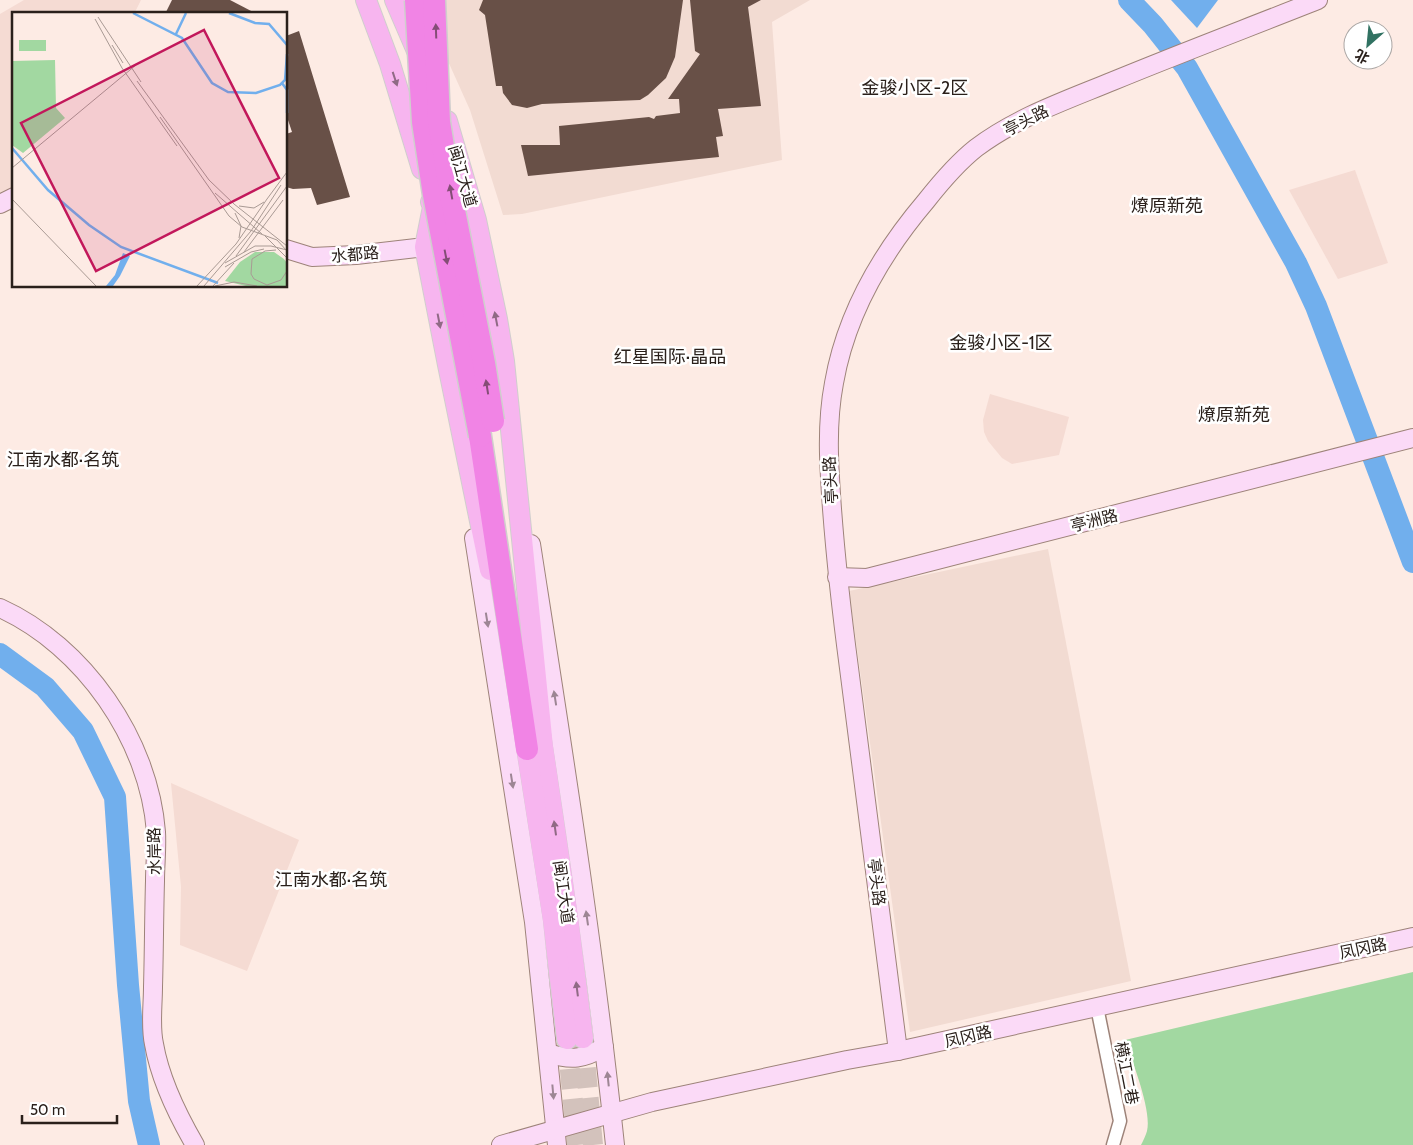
<svg xmlns="http://www.w3.org/2000/svg" width="1413" height="1145" viewBox="0 0 1413 1145" font-family="Cabin,'Noto Sans SC',sans-serif">
	<rect width="100%" height="100%" fill="#fdebe4"/>
	<g fill="#f2dbd2">
		<path d="M 444,0 L 810,0 L 772,22 L 782,160 L 522,214 L 503,215 L 470,110 L 443,50 Z"/>
		<path d="M 1048,549 L 1131,981 L 910,1032 L 849,591 Z"/>
	</g>
	<g fill="#f5dbd3">
		<path d="M 24,0 L 141,0 L 134,14 L 14,14 L 14,186 L 0,193 L 0,14 Z"/>
		<path d="M 1355,170 L 1388,263 L 1338,279 L 1289,190 Z"/>
		<path d="M 990,394 L 1069,417 L 1059,455 L 1012,464 L 1002,458 L 988,441 L 984,432 L 983,420 Z"/>
		<path d="M 171,783 L 299,840 L 247,971 L 180,945 L 181,887 Z"/>
	</g>
	<path fill="#a2d8a1" d="M 1413,972 L 1413,1145 L 1141,1145 C 1143,1141 1146,1135 1147,1131 C 1152,1110 1132,1061 1125,1040 Z"/>
	<path fill="#71afed" d="M 1171,0 L 1218,0 L 1197,28 Z"/>
	<g fill="none" stroke-linecap="round" stroke-linejoin="round">
		<g stroke="#71afed" stroke-width="22">
			<path d="M 1129,0 L 1153,25 L 1187,68 L 1296,263 L 1316,306 L 1413,562"/>
			<path d="M 0,654 L 45,687 L 83,731 L 115,797 L 128,985 L 139,1101 L 149,1145"/>
		</g>
	</g>
	<g fill="#685047">
		<path d="M 172,0 L 230,0 L 257,14 L 165,14 Z"/>
		<path d="M 483,0 L 683,0 L 675,57 L 666,78 L 648,95 L 640,100 L 542,104 L 527,108 L 512,105 L 503,93 L 502,86 L 496,86 L 485,15 L 479,10 Z"/>
		<path d="M 690,0 L 761,0 L 748,7 L 761,106 L 718,109 L 723,136 L 716,137 L 719,157 L 528,176 L 521,145 L 560,145 L 559,126 L 649,117 L 654,119 L 656,116 L 680,113 L 679,99 L 668,99 L 700,54 L 695,51 Z"/>
		<path d="M 299,31 L 350,197 L 317,205 L 311,188 L 293,189 L 286,187 L 286,134 L 292,132 L 286,114 L 286,36 Z"/>
	</g>
	<g fill="none" stroke-linecap="round" stroke-linejoin="round">
		<g stroke="#d3c2bc" stroke-width="20" stroke-dasharray="20 10" stroke-linecap="butt">
			<path d="M 583,1038 L 593,1145"/>
			<path d="M 567,1039 L 577,1145"/>
		</g>
		<defs>
			<path id="street" d="M 1097,1007 L 1120,1121 L 1113,1145"/>
			<g id="secondary">
				<path d="M 0,204 L 14,197"/>
				<path d="M 286,249 L 312,257 L 356,255 L 425,247"/>
				<path d="M 474,538 L 534,922 L 557,1145"/>
				<path d="M 531,544 C 562,744 594,944 615,1145"/>
				<path d="M 837,577 L 867,578 L 1413,438"/>
				<path d="M 0,608 C 84,646 149,740 156,832 C 157,848 155,865 155,881 C 154,916 154,952 153,987 C 153,1005 150,1026 154,1044 C 160,1079 177,1114 195,1145"/>
				<path d="M 898,1051 C 882,923 865,796 849,668 C 842,615 836,562 832,509 C 829,467 826,425 834,383 C 846,314 881,254 926,201 C 941,182 957,163 976,148 C 1017,117 1067,100 1113,81 C 1181,53 1250,27 1318,0"/>
				<path d="M 548,1053 C 571,1061 584,1059 604,1047"/>
				<path d="M 501,1145 L 652,1102 L 847,1060 L 898,1051 L 1413,937"/>
			</g>
			<g id="primary">
				<path d="M 366,0 L 390,64 L 422,169"/>
				<path d="M 395,0 L 417,51"/>
				<path d="M 447,121 L 476,220 L 497,319 L 504,361 L 543,747 L 568,918 L 583,1038"/>
				<path d="M 431,202 L 433,207 L 425,247 L 448,365 L 490,570"/>
				<path d="M 524,733 L 553,920 L 567,1039"/>
			</g>
			<path id="highway" d="M 480,436 L 527,749"/>
		</defs>
		<use href="#street" stroke="#9d8379" stroke-width="15"/>
		<use href="#secondary" stroke="#9d8379" stroke-width="20"/>
		<use href="#primary" stroke="#d0cecd" stroke-width="22"/>
		<use href="#highway" stroke="#d0cecd" stroke-width="25"/>
		<use href="#street" stroke="#fff" stroke-width="12"/>
		<use href="#secondary" stroke="#fbdaf7" stroke-width="18"/>
		<use href="#primary" stroke="#f7b5ef" stroke-width="20"/>
		<use href="#highway" stroke="#f184e5" stroke-width="22"/>
		<defs>
			<g id="highway-bridge">
				<path d="M 416,0 L 423,122 L 434,195 L 480,436"/>
				<path d="M 434,0 L 439,122 L 451,195 L 484,363 L 493,421"/>
			</g>
		</defs>
		<use href="#highway-bridge" stroke="#d0cecd" stroke-width="25" stroke-linecap="butt"/>
		<use href="#highway-bridge" stroke="#f184e5" stroke-width="22"/>
	</g>
	<defs><path id="oneway-solid" d="M-6-.8H1V-3.2L6.5 0L1 3.2V.8H-6Z" transform="scale(1.25)"/></defs>
	<g fill="#844d76">
		<use href="#oneway-solid" transform="translate(436 31) rotate(-92)"/>
		<use href="#oneway-solid" transform="translate(451 192) rotate(-100)"/>
		<use href="#oneway-solid" transform="translate(446 257) rotate(79)"/>
		<use href="#oneway-solid" transform="translate(487 387) rotate(-99)"/>
	</g>
	<g fill="#906a85">
		<use href="#oneway-solid" transform="translate(395 79) rotate(72)"/>
		<use href="#oneway-solid" transform="translate(496 319) rotate(-101)"/>
		<use href="#oneway-solid" transform="translate(439 321) rotate(79)"/>
		<use href="#oneway-solid" transform="translate(555 828) rotate(-98)"/>
		<use href="#oneway-solid" transform="translate(577 989) rotate(-97)"/>
	</g>
	<g fill="#9d8694">
		<use href="#oneway-solid" transform="translate(487 620) rotate(81)"/>
		<use href="#oneway-solid" transform="translate(555 698) rotate(-99)"/>
		<use href="#oneway-solid" transform="translate(512 781) rotate(81)"/>
		<use href="#oneway-solid" transform="translate(587 918) rotate(-98)"/>
		<use href="#oneway-solid" transform="translate(608 1079) rotate(-96)"/>
		<use href="#oneway-solid" transform="translate(553 1092) rotate(85)"/>
	</g>
	<g text-anchor="middle" stroke-width="5" stroke-linejoin="round" paint-order="stroke">
		<g font-size="16" fill="#2a201b" stroke="#fff">
			<text transform="translate(1026 120) rotate(-27)" y="6">亭头路</text>
			<text transform="translate(463 176) rotate(74)" y="6">闽江大道</text>
			<text transform="translate(355 254) rotate(-5)" y="6">水都路</text>
			<text transform="translate(830 480) rotate(-93)" y="6">亭头路</text>
			<text transform="translate(1094 520) rotate(-14)" y="6">亭洲路</text>
			<text transform="translate(154 851) rotate(-91)" y="6">水岸路</text>
			<text transform="translate(877 882) rotate(83)" y="6">亭头路</text>
			<text transform="translate(564 892) rotate(82)" y="6">闽江大道</text>
			<text transform="translate(1363 948) rotate(-12)" y="6">凤冈路</text>
			<text transform="translate(968 1036) rotate(-13)" y="6">凤冈路</text>
			<text transform="translate(1127 1073) rotate(79)" y="6">横江二巷</text>
		</g>
		<g font-size="18" fill="#2a201b" stroke="#fff">
			<text x="915" y="94">金骏小区-2区</text>
			<text x="1167" y="212">燎原新苑</text>
			<text x="1001" y="349">金骏小区-1区</text>
			<text x="670" y="363">红星国际·晶品</text>
			<text x="1234" y="421">燎原新苑</text>
			<text x="63" y="466">江南水都·名筑</text>
			<text x="331" y="886">江南水都·名筑</text>
		</g>
	</g>
	<g transform="translate(12 12)">
		<rect width="275" height="275" fill="#fdebe4"/>
		<path d="M 7,28 L 34,28 L 34,39 L 7,39 ZM 43,48 L 44,96 L 53,106 L 11,141 L 0,133 L 0,49 ZM 243,240 L 262,240 L 272,247 L 275,251 L 275,274 L 234,274 L 213,269 L 228,250 Z" fill="#a2d8a1"/>
		<path d="M 111,241 L 118,244 L 108,264 L 101,274 L 94,274 L 103,263 Z" fill="#71afed"/>
		<path fill="none" stroke="#71afed" stroke-width="2.5" d="M 121,1 L 170,26 L 200,71 L 216,80 L 244,81 L 268,73 L 273,68 L 275,42M 217,1 L 243,11 L 257,12 L 275,33M 164,22 L 174,1M 270,71 L 275,78 L 275,101M 0,136 L 36,178 L 77,213 L 109,235 L 206,271"/>
		<path fill="none" stroke="#a99a94" stroke-width="1" d="M 86,5 L 129,70M 83,7 L 110,56 L 165,134M 100,33 L 111,51M 125,69 L 197,168 L 222,192 L 275,234M 148,105 L 217,204 L 230,215 L 265,228 L 275,239M 0,156 L 124,53M 203,181 L 250,222M 0,187 L 84,274M 255,187 L 275,160M 227,194 L 242,196 L 252,190M 223,201 L 229,214 L 227,226M 253,224 L 275,246M 264,238 L 253,239 L 240,247 L 239,262 L 242,267 L 255,273 L 269,268 L 275,259M 232,240 L 271,188M 224,244 L 275,174M 213,251 L 243,234 L 259,234 L 275,238M 213,255 L 239,240 L 252,237M 185,274 L 224,232 L 255,187M 192,274 L 239,219 L 269,173M 201,274 L 222,251M 203,274 L 222,270 L 245,274"/>
		<path fill="#c2185b" fill-opacity="0.15" stroke="#c2185b" stroke-width="2.5" d="M 192,18 L 267,166 L 84,259 L 9,111 Z"/>
		<rect width="275" height="275" fill="none" stroke="#2a201b" stroke-width="2.5"/>
	</g>
	<g transform="translate(1368 45) rotate(207)"><circle r="24" fill="#ffffff" stroke="#aaa6a4"/>
	<path d="M0-4L9 19L0 12L-9 19Z" fill="#317262"/>
	<text y="-8" font-size="14" font-weight="bold" text-anchor="middle" fill="#2a201b">北</text>
	</g>
	<path d="M22 1115v8h95v-8" fill="none" stroke="#2a201b" stroke-width="2.5"/>
	<text x="30" y="1115" font-size="15" fill="#2a201b" stroke="#ffffff" stroke-width="4" paint-order="stroke">50 m</text>
</svg>
